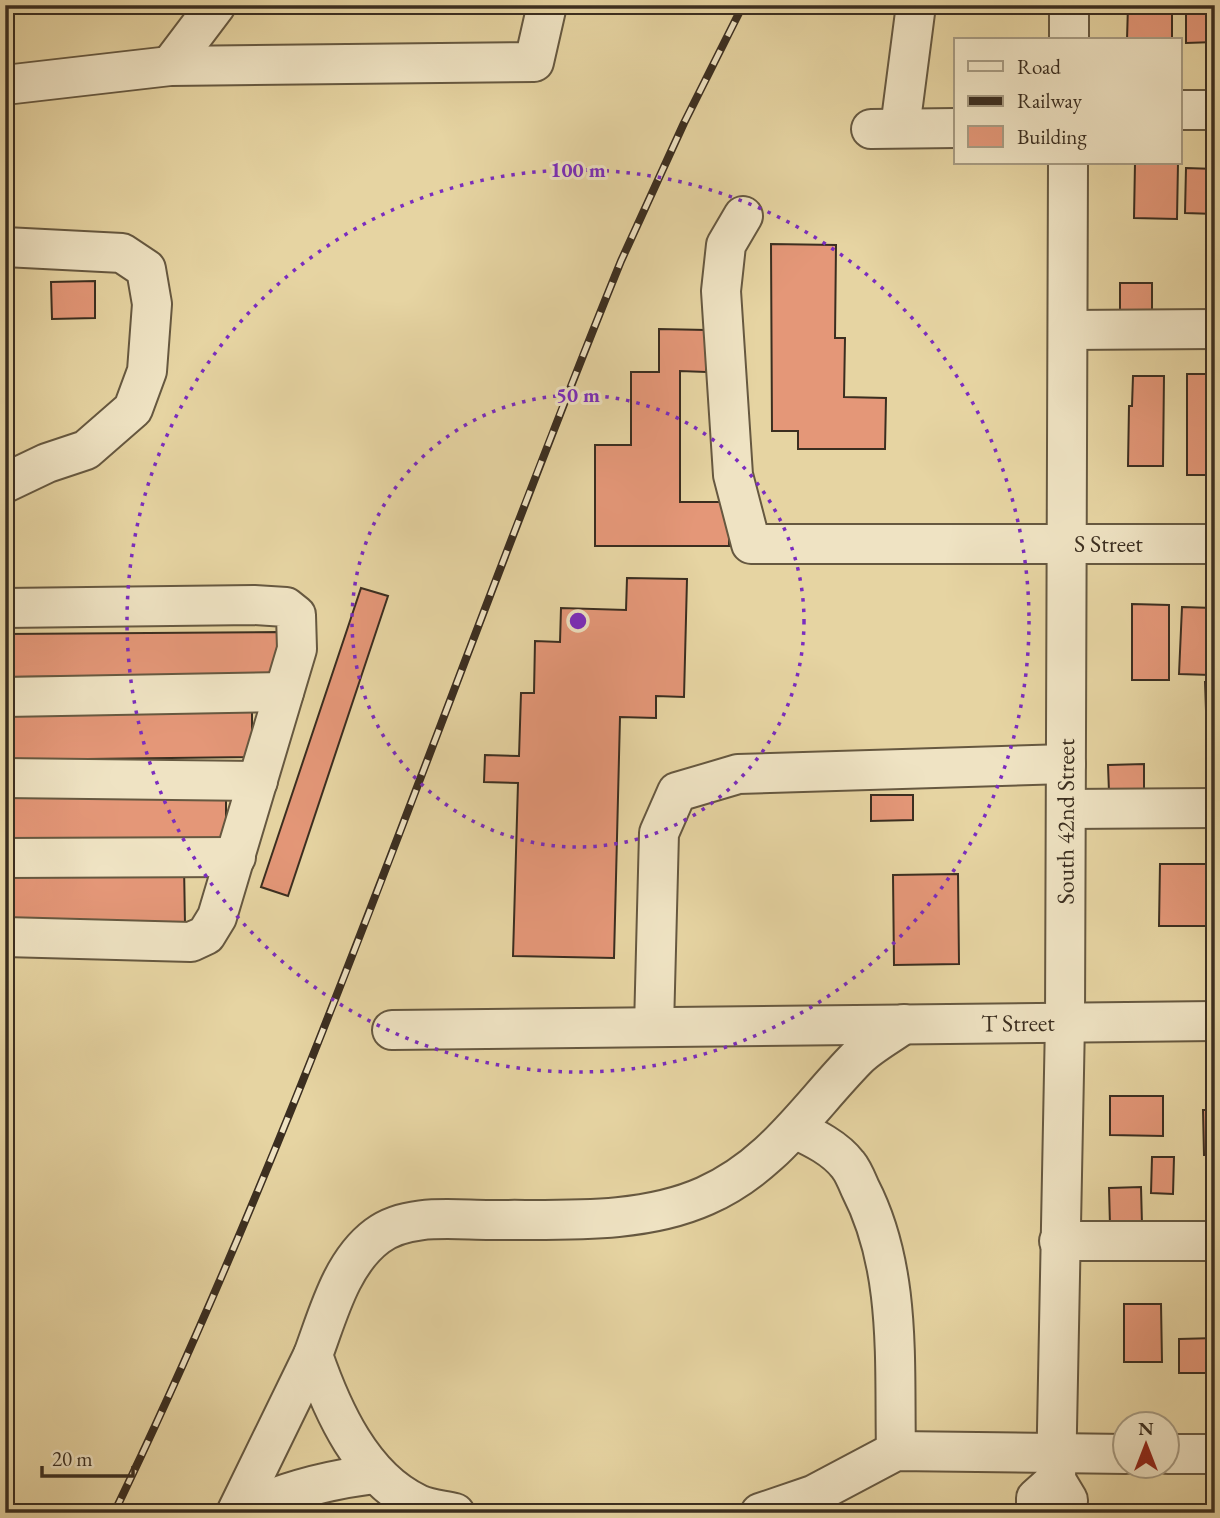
<svg xmlns="http://www.w3.org/2000/svg" width="1220" height="1518" viewBox="0 0 1220 1518" font-family="'EB Garamond',serif">
	<rect width="100%" height="100%" fill="#e6d4a2"/>
	<filter id="stains"><feTurbulence type="fractalNoise" baseFrequency=".00286" numOctaves="4"/><feColorMatrix values="0 0 0 0 .2 0 0 0 0 .09 0 0 0 0 .02 0 0 0 .5 -.17"/></filter>
	<radialGradient id="worn" r=".72"><stop offset=".6" stop-color="#630" stop-opacity="0"/><stop offset="1" stop-color="#630" stop-opacity=".3"/></radialGradient>
	<g fill="#e49778" stroke="#3b2e20" stroke-width="2">
		<path d="M 1128,5 L 1172,5 L 1172,40 L 1127,40 Z"/>
		<path d="M 1186,5 L 1215,5 L 1215,42 L 1186,43 Z"/>
		<path d="M 1135,163 L 1178,163 L 1177,219 L 1134,218 Z"/>
		<path d="M 1186,168 L 1215,169 L 1215,214 L 1185,213 Z"/>
		<path d="M 771,244 L 836,245 L 835,338 L 845,338 L 844,397 L 886,398 L 885,449 L 798,449 L 798,431 L 772,431 Z"/>
		<path d="M 95,281 L 95,318 L 52,319 L 51,282 Z"/>
		<rect x="1120" y="283" width="32" height="31"/>
		<path d="M 659,329 L 706,330 L 706,372 L 680,371 L 680,502 L 729,502 L 729,546 L 595,546 L 595,445 L 631,445 L 631,372 L 659,372 Z"/>
		<path d="M 1210,344 L 1215,344 L 1215,475 L 1187,475 L 1187,374 L 1208,374 Z"/>
		<path d="M 1133,376 L 1164,376 L 1163,466 L 1128,466 L 1129,406 L 1132,406 Z"/>
		<path d="M 627,578 L 687,579 L 684,697 L 656,696 L 656,718 L 620,717 L 614,958 L 513,956 L 518,783 L 484,782 L 485,755 L 519,756 L 521,693 L 534,693 L 535,641 L 560,642 L 561,608 L 626,610 Z"/>
		<path d="M 361,588 L 388,596 L 288,896 L 261,887 Z"/>
		<path d="M 1132,604 L 1169,605 L 1169,680 L 1132,680 Z"/>
		<path d="M 1182,607 L 1213,608 L 1210,675 L 1179,674 Z"/>
		<path d="M 279,632 L 279,675 L 5,677 L 5,634 Z"/>
		<path d="M 1205,682 L 1215,682 L 1215,710 L 1206,710 Z"/>
		<path d="M 252,700 L 252,757 L 5,760 L 5,702 Z"/>
		<path d="M 1144,764 L 1144,791 L 1109,792 L 1108,765 Z"/>
		<path d="M 226,783 L 226,840 L 5,843 L 5,785 Z"/>
		<path d="M 871,795 L 913,795 L 913,820 L 871,821 Z"/>
		<path d="M 1160,864 L 1215,864 L 1215,926 L 1159,926 Z"/>
		<path d="M 184,866 L 185,924 L 5,925 L 5,867 Z"/>
		<path d="M 958,874 L 959,964 L 894,965 L 893,875 Z"/>
		<path d="M 1110,1096 L 1163,1096 L 1163,1136 L 1110,1135 Z"/>
		<path d="M 1203,1110 L 1215,1110 L 1215,1155 L 1204,1155 Z"/>
		<path d="M 1152,1157 L 1174,1157 L 1173,1194 L 1151,1193 Z"/>
		<path d="M 1141,1187 L 1142,1224 L 1110,1225 L 1109,1188 Z"/>
		<path d="M 1124,1304 L 1161,1304 L 1162,1362 L 1124,1362 Z"/>
		<path d="M 1215,1338 L 1215,1373 L 1179,1373 L 1179,1339 Z"/>
	</g>
	<g fill="none" stroke-linecap="round" stroke-linejoin="round">
		<defs>
			<g id="minor">
				<path d="M 1069,40 L 1069,5"/>
				<path d="M 170,66 L 216,5"/>
				<path d="M 5,85 L 170,66 L 534,62 L 547,5"/>
				<path d="M 1180,110 L 1215,110"/>
				<path d="M 900,128 L 916,5"/>
				<path d="M 871,129 L 956,128"/>
				<path id="s1" d="M 743,216 L 726,245 L 721,291 L 733,475 L 751,544 L 1215,544"/>
				<path d="M 5,247 L 122,253 L 146,269 L 152,304 L 147,371 L 133,409 L 86,450 L 47,463 L 5,483"/>
				<path d="M 1068,330 L 1215,329"/>
				<path d="M 5,608 L 254,605 L 286,607 L 296,615 L 297,649 L 217,917 L 206,935 L 191,942 L 5,937"/>
				<path d="M 5,697 L 284,692"/>
				<path d="M 5,778 L 258,781"/>
				<path d="M 1066,809 L 1215,808"/>
				<path d="M 5,858 L 236,857"/>
				<path d="M 654,1027 L 659,833 L 677,792 L 738,774 L 1066,764"/>
				<path id="s2" d="M 392,1030 L 1215,1021"/>
				<path d="M 795,1129 C 814,1138 835,1148 848,1165 C 853,1171 857,1181 860,1188 C 902,1269 894,1363 896,1451"/>
				<path d="M 1059,1241 L 1215,1241"/>
				<path d="M 1168,1454 L 1215,1454"/>
				<path d="M 236,1513 L 313,1355"/>
				<path d="M 238,1513 C 283,1491 326,1480 375,1474"/>
				<path d="M 455,1513 C 443,1510 428,1509 418,1504 C 362,1478 332,1410 313,1355 C 328,1315 341,1263 377,1236 C 407,1213 455,1220 490,1220 C 560,1219 640,1225 705,1196 C 773,1166 808,1108 857,1058 C 870,1045 889,1035 904,1024"/>
				<path d="M 760,1513 L 813,1495 L 896,1451 L 1126,1454"/>
				<path d="M 1036,1513 L 1036,1498 L 1056,1480"/>
				<path id="s3" d="M 1067,1513 L 1068,1500 L 1056,1480 L 1065,1022 L 1068,163"/>
			</g>
		</defs>
		<use href="#minor" stroke="#665840" stroke-width="42"/>
		<use href="#minor" stroke="#efe3c3" stroke-width="38"/>
		<defs>
			<path id="rail" d="M 114,1513 C 310,1107 451,678 621,261 L 684,123 L 743,5"/>
		</defs>
		<use href="#rail" stroke="#3b2e20" stroke-width="8"/>
		<use href="#rail" stroke="#efe3c3" stroke-width="5" stroke-dasharray="16" stroke-linecap="butt"/>
	</g>
	<g fill="none" stroke="#7b2cbf" stroke-width="3.5" stroke-dasharray="3.5 7">
		<circle cx="578" cy="621" r="226"/>
		<circle cx="578" cy="621" r="451"/>
	</g>
	<g text-anchor="middle" stroke-width="6" stroke-linejoin="round" paint-order="stroke">
		<g font-size="24" fill="#3b2e20" stroke="#efe3c3">
			<text dy="8" stroke="none"><textPath href="#s1" startOffset="693">S Street</textPath></text>
			<text dy="8" stroke="none"><textPath href="#s3" startOffset="695">South 42nd Street</textPath></text>
			<text dy="8" stroke="none"><textPath href="#s2" startOffset="626">T Street</textPath></text>
		</g>
	</g>
	<circle cx="578" cy="621" r="10" fill="#7b2cbf" stroke="#efe3c3" stroke-width="3.5"/>
	<g font-size="21" text-anchor="middle" font-weight="bold" fill="#7b2cbf" stroke="#efe3c3" stroke-width="6" stroke-linejoin="round" paint-order="stroke">
		<text x="578" y="177">100 m</text>
		<text x="578" y="402">50 m</text>
	</g>
	<rect width="1220" height="1518" fill="none" stroke="#e6d4a2" stroke-width="28"/>
	<rect x="7" y="7" width="1206" height="1504" fill="none" stroke="#3b2e20" stroke-width="3.5"/>
	<rect x="14" y="14" width="1192" height="1490" fill="none" stroke="#3b2e20" stroke-width="2"/>
	<rect x="954" y="38" width="228" height="126" fill="#efe3c3" stroke="#a79b82" stroke-width="2"/>
	<rect x="968" y="61" width="35" height="10" fill="#efe3c3" stroke="#a79b82" stroke-width="2"/>
	<text x="1017" y="74" font-size="21" fill="#3b2e20">Road</text>
	<rect x="968" y="96" width="35" height="10" fill="#3b2e20" stroke="#a79b82" stroke-width="2"/>
	<text x="1017" y="108" font-size="21" fill="#3b2e20">Railway</text>
	<rect x="968" y="126" width="35" height="21" fill="#e49778" stroke="#a79b82" stroke-width="2"/>
	<text x="1017" y="144" font-size="21" fill="#3b2e20">Building</text>
	<g transform="translate(1146 1445)"><circle r="33" fill="#efe3c3" stroke="#a79b82" stroke-width="2"/>
	<path d="M0-5L12 26L0 18L-12 26Z" fill="#8f2418"/>
	<text y="-10" font-size="19" font-weight="bold" text-anchor="middle" fill="#3b2e20">N</text>
	</g>
	<path d="M42 1466v10h91v-10" fill="none" stroke="#3b2e20" stroke-width="3.5"/>
	<text x="52" y="1466" font-size="21" fill="#3b2e20" stroke="#efe3c3" stroke-width="5" paint-order="stroke">20 m</text>
	<rect width="100%" height="100%" filter="url(#stains)"/>
	<rect width="100%" height="100%" fill="url(#worn)"/>
</svg>
